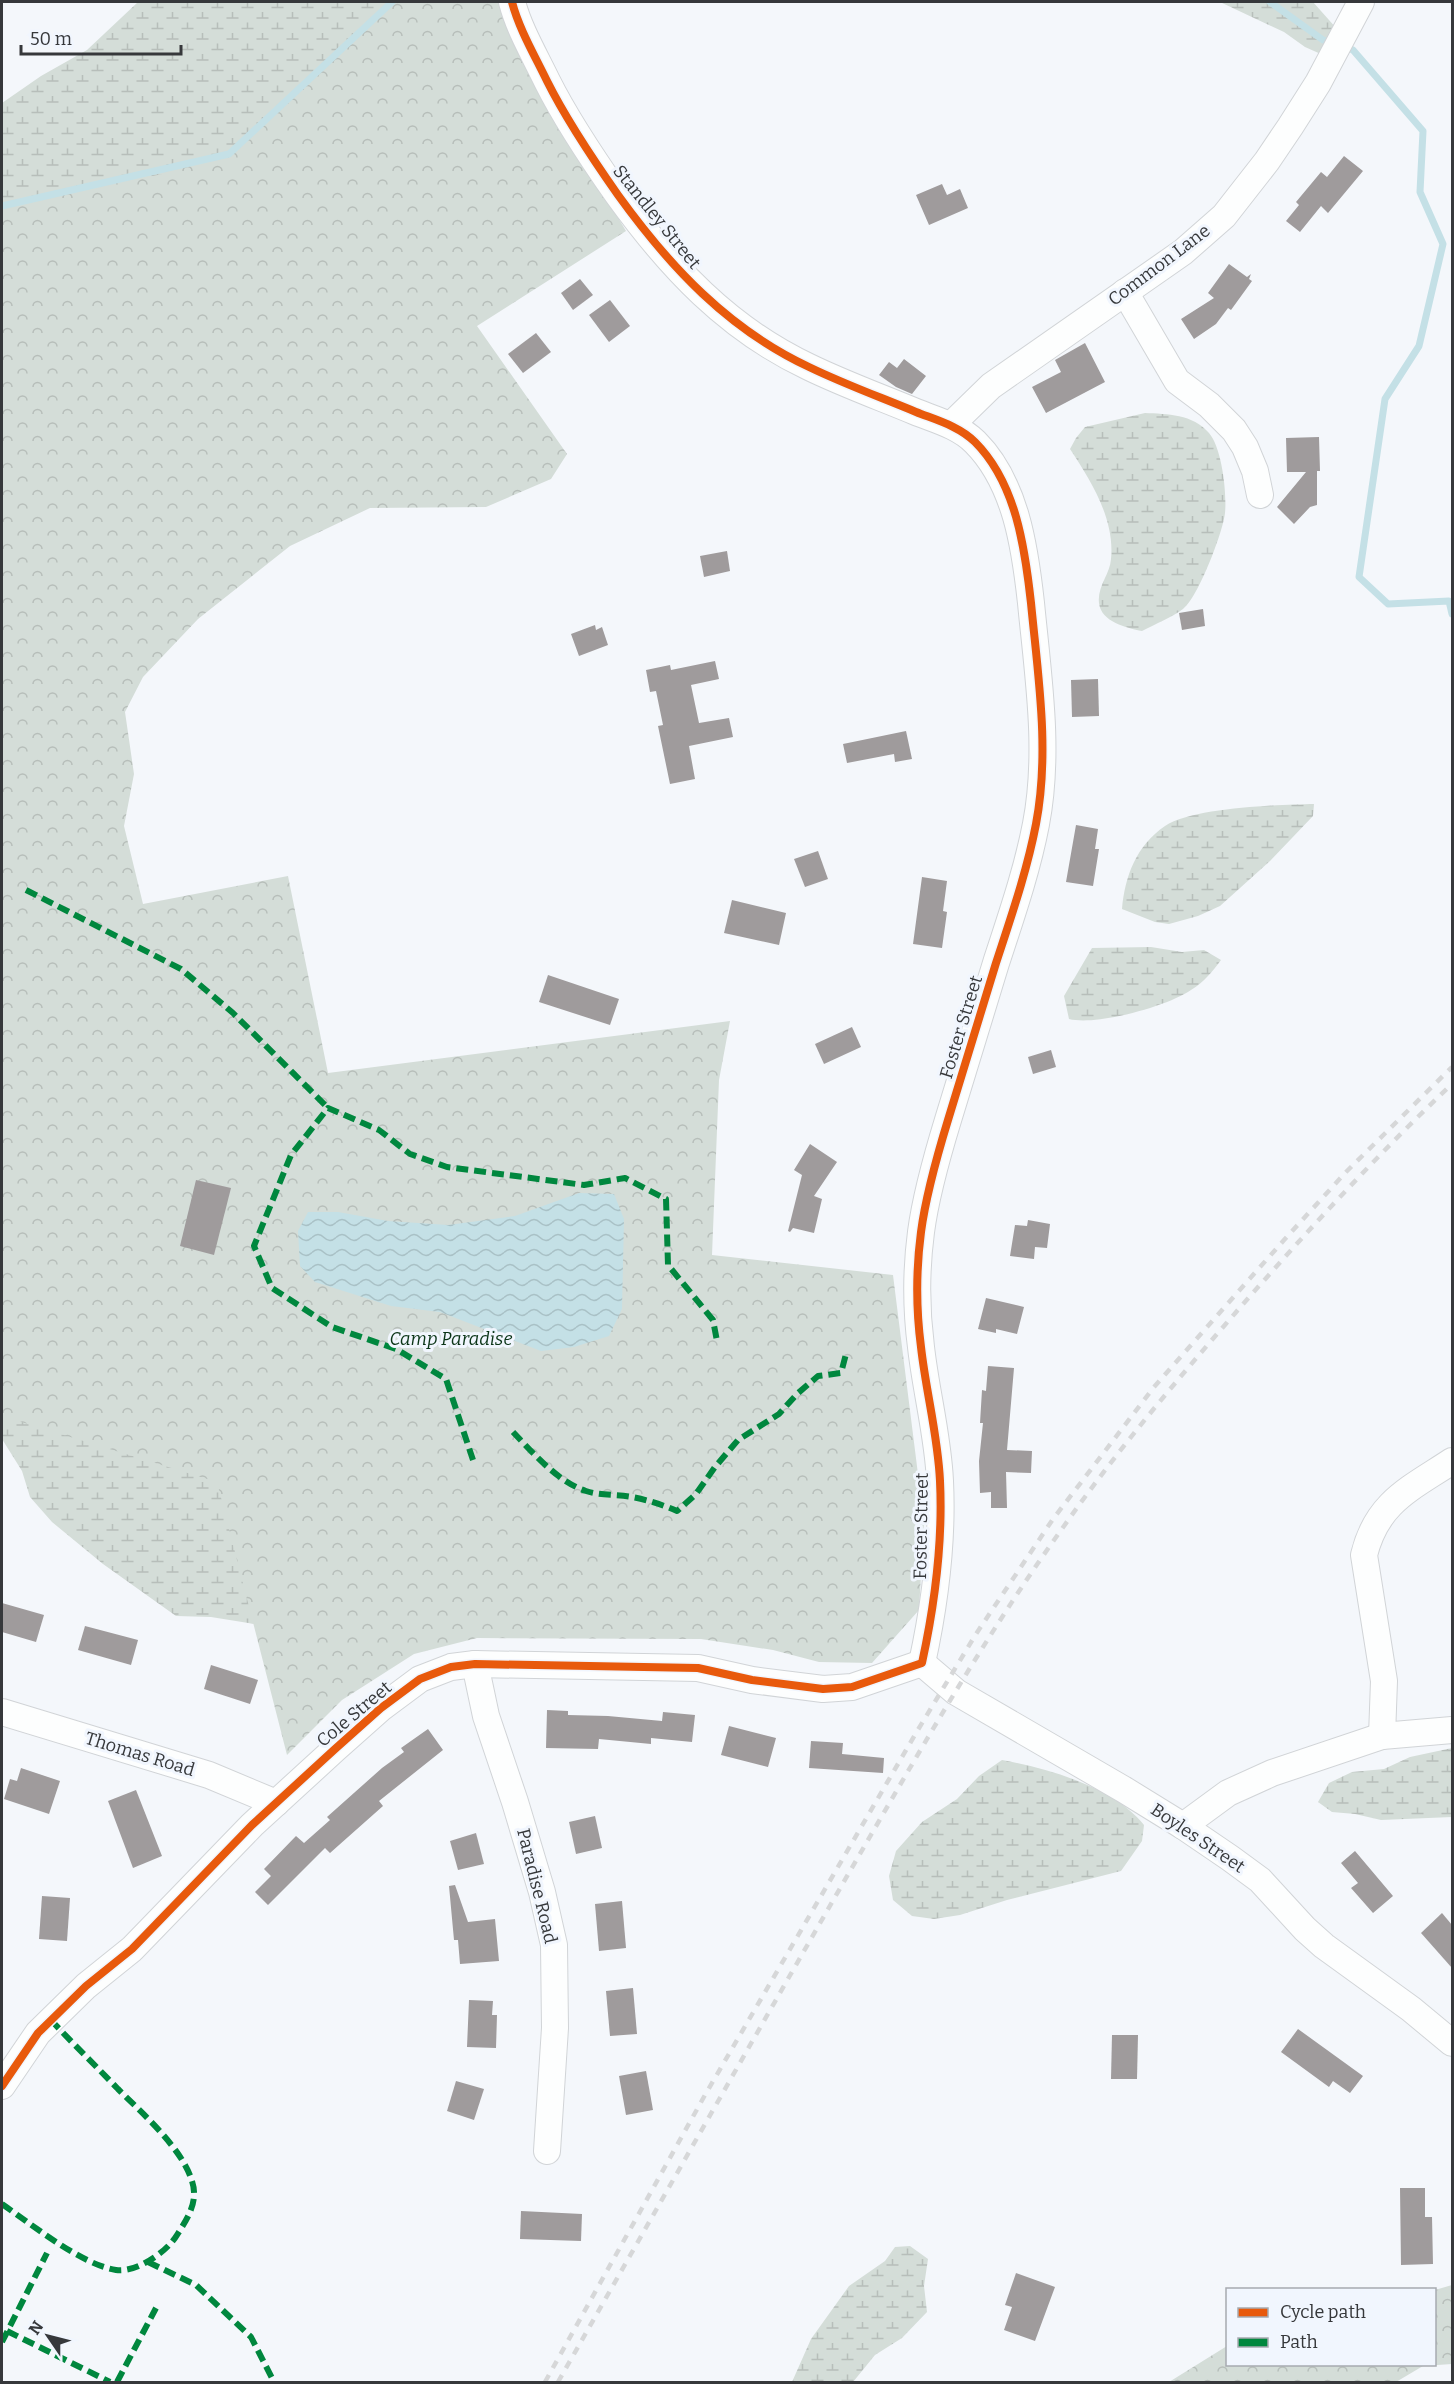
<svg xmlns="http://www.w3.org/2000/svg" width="1454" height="2384" viewBox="0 0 1454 2384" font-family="Bitter,serif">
	<defs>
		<pattern id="wetland-marsh" width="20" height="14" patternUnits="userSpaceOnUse" patternTransform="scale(1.5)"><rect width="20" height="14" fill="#d4ddd8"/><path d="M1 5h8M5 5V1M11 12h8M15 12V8" fill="none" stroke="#b7beba"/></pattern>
		<pattern id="park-crowns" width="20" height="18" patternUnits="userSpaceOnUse" patternTransform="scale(1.5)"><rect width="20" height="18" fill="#d4ddd8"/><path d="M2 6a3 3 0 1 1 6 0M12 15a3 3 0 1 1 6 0" fill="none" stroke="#b7beba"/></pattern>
		<pattern id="water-waves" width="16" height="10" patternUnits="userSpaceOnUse" patternTransform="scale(1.5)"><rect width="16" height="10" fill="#c4e0e6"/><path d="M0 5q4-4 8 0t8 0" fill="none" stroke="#a9c1c6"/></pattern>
	</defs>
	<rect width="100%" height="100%" fill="#f4f7fb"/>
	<g fill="url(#wetland-marsh)">
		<path d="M 138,2 L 457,2 L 2,635 L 2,103 L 41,76 L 87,50 Z"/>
		<path d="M 1220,2 L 1313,2 L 1337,29 L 1323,55 L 1305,47 L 1284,32 Z"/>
		<path d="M 1145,413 C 1167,414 1193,414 1209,433 C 1222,448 1227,493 1225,513 C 1223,532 1198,598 1183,609 C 1171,618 1155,624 1142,631 C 1127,628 1101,622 1099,603 C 1097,587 1110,574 1111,559 C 1115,519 1091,481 1070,449 L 1076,438 L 1085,427 Z"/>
		<path d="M 1314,804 L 1313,816 L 1270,861 L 1220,906 L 1198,916 L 1169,924 L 1155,922 L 1122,909 C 1125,876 1136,846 1165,826 C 1194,807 1279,805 1314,804 Z"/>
		<path d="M 1151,947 L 1182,952 L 1204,950 L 1221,960 C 1212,972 1204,982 1191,990 C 1168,1006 1097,1026 1069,1019 L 1064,996 L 1092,948 Z"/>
		<path d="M 2,1230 L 128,1238 L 292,1630 L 211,1617 L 176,1616 L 103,1564 L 52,1522 L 30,1497 L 22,1471 L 2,1439 Z"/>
		<path d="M 1452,1748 L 1452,1817 L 1381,1820 L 1355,1814 L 1332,1812 L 1318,1802 L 1329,1783 L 1352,1772 L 1384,1769 L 1410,1757 Z"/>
		<path d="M 1002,1760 C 1049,1769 1114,1787 1144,1825 L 1142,1841 L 1121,1871 L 1007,1900 L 960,1915 L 934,1919 L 912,1916 L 893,1900 L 889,1876 L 896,1851 L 922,1822 L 957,1799 L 979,1776 Z"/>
		<path d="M 910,2246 L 928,2259 L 924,2286 L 927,2312 L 902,2338 L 875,2355 L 853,2382 L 792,2382 L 811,2339 L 849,2286 L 885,2261 L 895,2247 Z"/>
	</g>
	<g fill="url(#park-crowns)">
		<path d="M 387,2 L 500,2 L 534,77 L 626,231 L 477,326 L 567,454 L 551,479 L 486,507 L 370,508 L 290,546 L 198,619 L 143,677 L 125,712 L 134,774 L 124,826 L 143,904 L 288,876 L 328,1073 L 730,1021 L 719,1080 L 712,1255 L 893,1275 L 924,1522 L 919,1610 L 872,1663 L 819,1662 L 773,1650 L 701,1639 L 477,1638 L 414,1654 L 342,1700 L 287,1755 L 217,1482 L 2,1416 L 2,202 L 3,208 L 74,191 L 168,173 L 221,154 L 246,141 L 288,102 Z"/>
		<path d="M 1452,2285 L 1452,2364 L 1423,2366 L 1396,2382 L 1169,2382 L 1227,2346 L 1228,2364 L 1434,2364 L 1435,2290 Z"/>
	</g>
	<path fill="url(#water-waves)" d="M 579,1193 L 614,1194 L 624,1219 L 622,1309 L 609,1336 L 574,1347 L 541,1351 L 440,1312 L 391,1306 L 315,1282 L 300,1266 L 298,1231 L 308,1212 L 338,1212 L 388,1221 L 448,1225 L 515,1216 Z"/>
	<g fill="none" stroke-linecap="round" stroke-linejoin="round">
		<g stroke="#c4e0e6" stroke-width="7">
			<path d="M 1270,2 L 1323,40 L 1333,43"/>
			<path d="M 1343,46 L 1353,50 L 1423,131 L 1420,192 L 1443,244 L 1419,346 L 1385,399 L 1359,577 L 1388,604 L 1449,601 L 1452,614"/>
			<path d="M 2,206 L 229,154 L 392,2"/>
		</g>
	</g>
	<g fill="#9f9b9c">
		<path d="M 1344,156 L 1363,171 L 1328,213 L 1321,206 L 1300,232 L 1286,221 L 1299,205 L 1296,202 L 1321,172 L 1327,177 Z"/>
		<path d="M 942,184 L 947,195 L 960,189 L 968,208 L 929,225 L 916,195 Z"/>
		<path d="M 1229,264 L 1247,277 L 1251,274 L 1249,279 L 1252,281 L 1231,310 L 1228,308 L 1216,324 L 1194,339 L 1181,319 L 1214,298 L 1208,293 Z"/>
		<path d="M 580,279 L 593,295 L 573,310 L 561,293 Z"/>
		<path d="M 610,300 L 630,326 L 609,342 L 589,315 Z"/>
		<path d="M 536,333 L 551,352 L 523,373 L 508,354 Z"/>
		<path d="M 1085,343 L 1105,382 L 1046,413 L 1032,387 L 1061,372 L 1055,360 Z"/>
		<path d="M 904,359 L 926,376 L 912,394 L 896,387 L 879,375 L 889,362 L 897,368 Z"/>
		<path d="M 1319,437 L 1320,471 L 1317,471 L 1317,505 L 1310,507 L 1294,524 L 1277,507 L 1306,472 L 1287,472 L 1286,438 Z"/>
		<path d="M 727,551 L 730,571 L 704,577 L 700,556 Z"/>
		<path d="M 1203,609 L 1205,626 L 1182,630 L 1179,613 Z"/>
		<path d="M 595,625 L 596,630 L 602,627 L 608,645 L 579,656 L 571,634 Z"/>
		<path d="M 715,661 L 719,679 L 691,685 L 699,723 L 729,718 L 733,737 L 689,746 L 695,779 L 670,784 L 658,726 L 663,725 L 656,691 L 650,692 L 646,670 L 670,665 L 671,670 Z"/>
		<path d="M 1098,679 L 1099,716 L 1072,717 L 1071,680 Z"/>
		<path d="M 906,731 L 912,759 L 895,762 L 894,754 L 847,763 L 843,744 Z"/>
		<path d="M 1076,825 L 1098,829 L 1095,849 L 1099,849 L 1093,886 L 1066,882 Z"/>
		<path d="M 818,851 L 828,879 L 805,887 L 794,859 Z"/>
		<path d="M 922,877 L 947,881 L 943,911 L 947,912 L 942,948 L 913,944 Z"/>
		<path d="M 732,900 L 786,913 L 779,945 L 724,933 Z"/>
		<path d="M 548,975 L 619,999 L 610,1025 L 539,1002 Z"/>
		<path d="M 852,1027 L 861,1047 L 824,1064 L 815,1044 Z"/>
		<path d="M 1051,1050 L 1056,1067 L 1033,1074 L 1028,1057 Z"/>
		<path d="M 810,1144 L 837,1162 L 814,1196 L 822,1199 L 814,1233 L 793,1228 L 790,1232 L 788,1231 L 802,1175 L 794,1170 Z"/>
		<path d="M 196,1180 L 231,1188 L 214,1255 L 180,1246 Z"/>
		<path d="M 1028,1220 L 1050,1224 L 1047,1248 L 1035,1247 L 1034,1259 L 1010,1256 L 1015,1225 L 1027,1226 Z"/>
		<path d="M 986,1298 L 1024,1307 L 1017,1334 L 996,1329 L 996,1333 L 978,1329 Z"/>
		<path d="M 988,1366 L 1014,1368 L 1007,1450 L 1032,1451 L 1031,1473 L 1006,1472 L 1007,1508 L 991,1508 L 991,1492 L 980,1493 L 979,1461 L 983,1423 L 980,1423 L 982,1390 L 986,1391 Z"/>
		<path d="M 2,1603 L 44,1615 L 36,1642 L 2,1632 Z"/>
		<path d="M 85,1626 L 138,1640 L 131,1665 L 78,1650 Z"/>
		<path d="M 211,1665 L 258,1680 L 250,1704 L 204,1689 Z"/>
		<path d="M 547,1710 L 568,1711 L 568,1715 L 608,1716 L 662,1721 L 663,1712 L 695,1715 L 692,1742 L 651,1738 L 651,1744 L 599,1739 L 598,1749 L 546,1748 Z"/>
		<path d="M 729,1726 L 776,1738 L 768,1767 L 721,1755 Z"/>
		<path d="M 428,1729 L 443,1750 L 379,1801 L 383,1806 L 330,1853 L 325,1848 L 268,1905 L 255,1892 L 271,1876 L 264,1869 L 296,1836 L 304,1843 L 330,1820 L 327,1817 L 382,1768 L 404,1752 L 401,1748 Z"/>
		<path d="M 811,1741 L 843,1743 L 842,1754 L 884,1758 L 883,1773 L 809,1768 Z"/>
		<path d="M 21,1768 L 60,1781 L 49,1814 L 4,1799 L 10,1779 L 17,1781 Z"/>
		<path d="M 136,1790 L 162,1856 L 133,1868 L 108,1801 Z"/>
		<path d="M 595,1816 L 602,1848 L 576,1854 L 569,1822 Z"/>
		<path d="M 476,1833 L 484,1864 L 458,1870 L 450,1841 Z"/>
		<path d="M 1355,1851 L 1393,1896 L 1373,1913 L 1351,1888 L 1358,1883 L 1341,1863 Z"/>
		<path d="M 455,1885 L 468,1922 L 495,1919 L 499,1961 L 460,1964 L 458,1940 L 454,1940 L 449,1886 Z"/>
		<path d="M 42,1896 L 70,1898 L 67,1941 L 39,1939 Z"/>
		<path d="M 622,1901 L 626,1948 L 599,1951 L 595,1904 Z"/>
		<path d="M 1442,1913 L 1452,1925 L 1452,1968 L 1421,1933 Z"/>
		<path d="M 633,1988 L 637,2034 L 610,2036 L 606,1991 Z"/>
		<path d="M 469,2000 L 493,2001 L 492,2015 L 497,2015 L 496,2048 L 467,2047 Z"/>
		<path d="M 1298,2029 L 1363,2076 L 1350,2093 L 1333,2081 L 1329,2087 L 1281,2052 Z"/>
		<path d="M 1112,2035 L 1138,2035 L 1137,2079 L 1111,2079 Z"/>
		<path d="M 646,2071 L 653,2110 L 626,2115 L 619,2076 Z"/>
		<path d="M 456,2081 L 484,2089 L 474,2120 L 447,2111 Z"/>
		<path d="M 1400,2188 L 1425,2188 L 1425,2217 L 1432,2217 L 1433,2264 L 1401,2265 Z"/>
		<path d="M 521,2211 L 582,2214 L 581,2241 L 520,2239 Z"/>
		<path d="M 1016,2273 L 1055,2287 L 1035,2341 L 1004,2330 L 1012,2307 L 1005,2305 Z"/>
	</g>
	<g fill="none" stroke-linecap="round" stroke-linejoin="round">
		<defs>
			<g id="minor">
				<path d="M 512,2 C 519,29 535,56 547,81 C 567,121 592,158 618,195 C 670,267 728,329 809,367 C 844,384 880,397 916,412 C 936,420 959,426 975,442 C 1016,483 1025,548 1031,603 C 1038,676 1050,751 1036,824 C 1027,871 1011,917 996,963 C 980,1015 964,1067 948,1120 C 937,1156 926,1194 921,1232 C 916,1270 916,1309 921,1347 C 926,1392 938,1436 940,1481 C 943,1542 935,1603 922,1663"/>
				<path d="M 1125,292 L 1177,381 L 1209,405 L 1234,430 L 1245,447 L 1255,471 L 1260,495"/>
				<path d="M 951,425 L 991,386 L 1183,252 L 1224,216 L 1267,161 L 1290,127 L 1318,83 L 1361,2"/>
				<path d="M 1452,1461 C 1410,1489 1377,1502 1364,1555 L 1384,1681 L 1382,1736 L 1452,1730"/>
				<path d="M 922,1663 L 956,1692 L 1123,1789 L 1183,1826 L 1230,1858 L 1260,1880 L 1305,1929 L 1324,1946 L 1411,2009 L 1452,2043"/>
				<path d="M 475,1664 L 486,1716 L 515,1802 L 542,1892 L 554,1945 L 555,2028 L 547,2151"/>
				<path d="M 2,1712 L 209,1775 L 276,1803"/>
				<path d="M 1183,1826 L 1228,1793 L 1272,1773 L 1382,1736"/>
				<path d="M 2,2086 L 38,2033 L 86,1986 L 132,1949 L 252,1825 L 335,1749 L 381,1708 L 420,1679 L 451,1667 L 475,1664 L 698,1668 L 752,1680 L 823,1689 L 852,1687 L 922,1663"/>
			</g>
		</defs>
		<use href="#minor" stroke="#d1d4d7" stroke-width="28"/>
		<use href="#minor" stroke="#fdfefe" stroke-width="26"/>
		<g stroke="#d6d7d8" stroke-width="4.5" stroke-dasharray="8 8" stroke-linecap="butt">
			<path d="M 545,2382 L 705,2095 L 916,1733 L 976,1634 L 1053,1519 L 1154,1387 L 1284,1240 L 1346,1172 L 1452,1067"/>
			<path d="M 558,2382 C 655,2212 752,2041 850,1871 C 918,1754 985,1636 1064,1526 C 1119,1448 1181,1375 1244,1303 C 1310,1228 1379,1153 1452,1084"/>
		</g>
		<g stroke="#00873e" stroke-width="6" stroke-dasharray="12 6" stroke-linecap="butt">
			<path d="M 26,890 L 181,969 L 233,1013 L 328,1108"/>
			<path d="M 513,1432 C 533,1453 558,1482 586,1491 C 601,1496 617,1494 632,1497 C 648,1500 663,1505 677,1511 L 696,1494 L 715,1467 L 738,1440 L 779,1414 L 797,1394 L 818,1376 L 841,1373 L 846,1354"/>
			<path d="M 473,1460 L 446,1379 L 396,1349 L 332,1327 L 272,1288 L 254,1246 L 291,1155 L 328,1108 L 379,1130 L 410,1154 L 447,1167 L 584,1185 L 625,1178 L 666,1199 L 668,1265 L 713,1320 L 717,1341"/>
			<path d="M 2,2204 C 31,2224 82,2265 116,2270 C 136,2273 167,2252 177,2235 C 187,2219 199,2202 192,2181 C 182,2148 142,2113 118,2089 C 96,2066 73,2044 51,2020"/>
			<path d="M 148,2262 L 196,2285 L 251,2337 L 274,2382"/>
			<path d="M 7,2331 L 110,2382"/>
			<path d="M 2,2342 L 47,2253"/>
			<path d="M 117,2382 L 156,2308"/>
		</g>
		<defs>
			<path id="cycleway" d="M 2,2086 L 38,2033 L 86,1986 L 132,1949 L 252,1825 L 335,1749 L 381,1708 L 420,1679 L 451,1667 L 475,1664 L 698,1668 L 752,1680 L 823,1689 L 852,1687 L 922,1663 C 935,1603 943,1542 940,1481 C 938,1436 926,1392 921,1347 C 916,1309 916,1270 921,1232 C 926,1194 937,1156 948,1120 C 964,1067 980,1015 996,963 C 1011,917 1027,871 1036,824 C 1050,751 1038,676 1031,603 C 1025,548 1016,483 975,442 C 959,426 936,420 916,412 C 880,397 844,384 809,367 C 728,329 670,267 618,195 C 592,158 567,121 547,81 C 535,56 519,29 512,2"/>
		</defs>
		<use href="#cycleway" stroke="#f1f6fe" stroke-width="11"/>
		<use href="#cycleway" stroke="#e8590c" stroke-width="8"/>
	</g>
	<g text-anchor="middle" stroke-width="6" stroke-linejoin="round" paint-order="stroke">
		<g font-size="18" fill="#36383b" stroke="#f1f6fe">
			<text transform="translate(657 217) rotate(51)" y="6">Standley Street</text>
			<text transform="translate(1159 265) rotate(-37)" y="6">Common Lane</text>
			<text transform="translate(961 1027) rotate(-73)" y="6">Foster Street</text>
			<text transform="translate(921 1526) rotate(-89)" y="6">Foster Street</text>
			<text transform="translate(354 1714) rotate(-40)" y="6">Cole Street</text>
			<text transform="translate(140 1754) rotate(17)" y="6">Thomas Road</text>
			<text transform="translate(1198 1838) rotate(34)" y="6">Boyles Street</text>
			<text transform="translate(537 1886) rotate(76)" y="6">Paradise Road</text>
		</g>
		<g font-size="18" font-style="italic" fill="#0a3416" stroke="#f1f6fe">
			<text x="451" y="1345">Camp Paradise</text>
		</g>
	</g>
	<rect width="1454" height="2384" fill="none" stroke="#36383b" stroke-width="6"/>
	<rect x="1226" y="2288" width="210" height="78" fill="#f1f6fe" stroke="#a6aab0" stroke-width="1.5"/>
	<rect x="1238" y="2308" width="30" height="9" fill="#e8590c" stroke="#a6aab0" stroke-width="1.5"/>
	<text x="1280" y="2318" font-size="18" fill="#36383b">Cycle path</text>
	<rect x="1238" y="2338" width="30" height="9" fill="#00873e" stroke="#a6aab0" stroke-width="1.5"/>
	<text x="1280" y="2348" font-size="18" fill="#36383b">Path</text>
	<g transform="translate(48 2336) rotate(305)" stroke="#f1f6fe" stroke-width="4.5" paint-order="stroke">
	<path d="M0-4.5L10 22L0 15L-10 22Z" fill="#36383b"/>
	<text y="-9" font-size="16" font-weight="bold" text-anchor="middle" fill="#36383b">N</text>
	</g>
	<path d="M21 45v9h160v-9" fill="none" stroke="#36383b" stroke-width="3"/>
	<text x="30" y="45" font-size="18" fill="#36383b" stroke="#f1f6fe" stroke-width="4.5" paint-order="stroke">50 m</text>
</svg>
